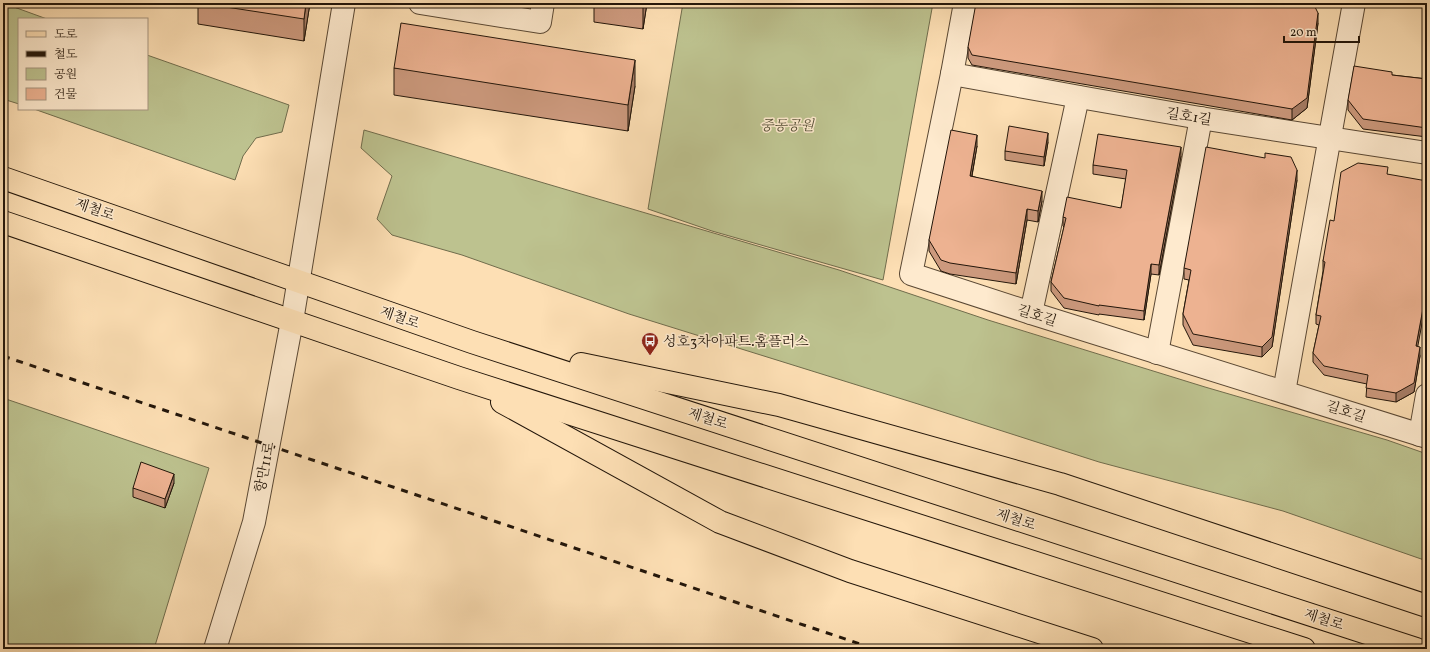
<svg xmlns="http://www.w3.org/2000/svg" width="1430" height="652" viewBox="0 0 1430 652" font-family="Vollkorn,'Noto Serif KR',serif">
	<rect width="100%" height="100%" fill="#fddfb4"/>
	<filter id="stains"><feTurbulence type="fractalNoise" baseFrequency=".005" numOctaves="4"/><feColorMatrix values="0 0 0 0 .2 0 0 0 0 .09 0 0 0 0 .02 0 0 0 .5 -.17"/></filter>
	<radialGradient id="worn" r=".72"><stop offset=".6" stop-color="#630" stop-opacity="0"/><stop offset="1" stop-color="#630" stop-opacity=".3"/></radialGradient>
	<g fill="#bdc28f" stroke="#706c4c">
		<path d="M 3,3 L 47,19 L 19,19 L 19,104 L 3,99 Z"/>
		<path d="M 683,3 L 933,3 L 883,280 L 712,231 L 648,209 Z"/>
		<path d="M 147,55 L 289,105 L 282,132 L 256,138 L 243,156 L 235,180 L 34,109 L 147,109 Z"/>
		<path d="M 364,130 L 839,270 L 988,320 L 1205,387 L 1387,440 L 1427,454 L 1427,561 L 1283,511 L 1099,462 L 918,404 L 629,314 L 462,255 L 392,235 L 377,219 L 392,176 L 361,148 Z"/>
		<path d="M 3,398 L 209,468 L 154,649 L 3,649 Z"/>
	</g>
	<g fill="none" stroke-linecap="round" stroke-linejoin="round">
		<defs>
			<g id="minor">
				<path d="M 420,3 L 540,22 L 543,3"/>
				<path d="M 965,3 L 952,74 L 911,274 L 1031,313 L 1427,437"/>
				<path d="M 952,74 C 1035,89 1117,104 1200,118 C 1275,130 1351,141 1427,153"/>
				<path d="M 1031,313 L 1078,97"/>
				<path d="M 1157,353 L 1201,118"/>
				<path d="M 1284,392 L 1354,3"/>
				<path d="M 1420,435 L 1427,395"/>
				<path d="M 215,649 L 254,522 L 292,321 L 344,3"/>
			</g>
			<g id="major">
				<path d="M 3,178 L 472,342 L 1416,649"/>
				<path d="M 3,222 L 459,378 L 1304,649"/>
				<path d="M 581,364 L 779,405 L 1060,484 L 1427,606"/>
				<path d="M 502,402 L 720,522 L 850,571 L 1092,649"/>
			</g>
		</defs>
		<use href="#minor" stroke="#5a4834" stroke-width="24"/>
		<use href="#major" stroke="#23160a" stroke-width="24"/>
		<use href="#minor" stroke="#feeace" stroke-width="22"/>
		<use href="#major" stroke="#fddfb4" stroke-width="22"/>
		<path stroke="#23160a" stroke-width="3" stroke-dasharray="7 7" stroke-linecap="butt" d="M 3,356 L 875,649"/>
	</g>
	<g fill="#cc997d" stroke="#23160a">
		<path d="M 198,3 L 310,3 L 304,41 L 198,24 Z"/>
		<path d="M 594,3 L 647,3 L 643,29 L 594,22 Z"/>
		<path d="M 1318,23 L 1307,108 L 1292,120 L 972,65 L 968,58 L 968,47 Z"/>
		<path d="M 394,68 L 635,86 L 628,131 L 394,95 Z"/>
		<path d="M 1392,75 L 1427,79 L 1427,137 L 1363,129 L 1348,110 L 1348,100 Z"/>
		<path d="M 1048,142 L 1044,166 L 1005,160 L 1005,151 Z"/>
		<path d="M 977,146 L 972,176 L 1042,201 L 1038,222 L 1027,220 L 1016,284 L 950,274 L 941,271 L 929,251 L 929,240 Z"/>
		<path d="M 1181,156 L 1159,275 L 1151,274 L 1144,320 L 1099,314 L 1099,315 L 1064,308 L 1051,291 L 1051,282 L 1064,227 L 1063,226 L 1063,217 L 1121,208 L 1126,179 L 1093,174 L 1093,165 Z"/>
		<path d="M 1388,174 L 1427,296 L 1417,346 L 1420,356 L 1414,392 L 1396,402 L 1366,397 L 1367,384 L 1324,375 L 1313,362 L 1313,353 L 1319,325 L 1316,324 L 1316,315 L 1323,271 L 1323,261 L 1334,221 Z"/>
		<path d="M 1297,180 L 1272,347 L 1262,357 L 1193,345 L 1183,325 L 1183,314 L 1189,280 L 1184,279 L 1184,268 Z"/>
		<path d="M 174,483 L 165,508 L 133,497 L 133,488 Z"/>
	</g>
	<g fill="#a67d66" stroke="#23160a">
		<path d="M 306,3 L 310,3 L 304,41 L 304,19 Z"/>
		<path d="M 643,3 L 647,3 L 643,29 Z"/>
		<path d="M 1318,13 L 1318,23 L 1307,108 L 1292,120 L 1292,109 Z"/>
		<path d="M 635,60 L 635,86 L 628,131 L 628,105 Z"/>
		<path d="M 1048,133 L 1048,142 L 1044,166 L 1044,157 Z"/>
		<path d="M 977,135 L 977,146 L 970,186 L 970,176 Z"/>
		<path d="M 1181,147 L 1181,156 L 1159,275 L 1159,265 Z"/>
		<path d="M 1297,170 L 1297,180 L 1272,347 L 1262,357 L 1262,347 Z"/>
		<path d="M 1042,191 L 1042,201 L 1038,222 L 1038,211 Z"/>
		<path d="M 1027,209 L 1027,220 L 1016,284 L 1016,273 Z"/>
		<path d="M 1151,264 L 1151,274 L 1144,320 L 1144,311 Z"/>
		<path d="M 1427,287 L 1427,296 L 1416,356 L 1416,346 Z"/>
		<path d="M 1420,347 L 1420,356 L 1414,392 L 1396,402 L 1396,393 Z"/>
		<path d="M 174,474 L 174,483 L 165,508 L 165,499 Z"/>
	</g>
	<g fill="#edb291" stroke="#23160a">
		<path d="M 200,3 L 306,3 L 304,19 Z"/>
		<path d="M 976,3 L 1313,3 L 1318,13 L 1307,98 L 1292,109 L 972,55 L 968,47 Z"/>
		<path d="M 401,23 L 635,60 L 628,105 L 394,68 Z"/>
		<path d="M 1354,66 L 1392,72 L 1392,75 L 1427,79 L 1427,128 L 1363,119 L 1348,100 Z"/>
		<path d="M 1009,126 L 1048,133 L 1044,157 L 1005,151 Z"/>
		<path d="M 951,130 L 977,135 L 970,176 L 1042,191 L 1038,211 L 1027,209 L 1016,273 L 950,263 L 941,260 L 929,240 Z"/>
		<path d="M 1098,134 L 1181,147 L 1159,265 L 1151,264 L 1144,311 L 1099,305 L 1099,306 L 1064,298 L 1051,282 L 1066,218 L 1063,217 L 1067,197 L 1121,208 L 1127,170 L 1093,165 Z"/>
		<path d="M 1206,147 L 1265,158 L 1265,153 L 1291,157 L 1297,170 L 1272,337 L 1262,347 L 1193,334 L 1183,314 L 1191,270 L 1184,268 Z"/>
		<path d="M 1358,163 L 1388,167 L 1387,174 L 1427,181 L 1427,287 L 1416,346 L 1420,347 L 1414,383 L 1396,393 L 1366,388 L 1368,375 L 1324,366 L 1313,353 L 1321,316 L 1316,315 L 1325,262 L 1323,261 L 1330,220 L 1334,221 L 1341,172 Z"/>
		<path d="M 141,462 L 174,474 L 165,499 L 133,488 Z"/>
	</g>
	<defs>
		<symbol id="bus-pin" viewBox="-11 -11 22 30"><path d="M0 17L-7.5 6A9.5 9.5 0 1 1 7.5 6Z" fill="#8f2418" stroke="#feeace"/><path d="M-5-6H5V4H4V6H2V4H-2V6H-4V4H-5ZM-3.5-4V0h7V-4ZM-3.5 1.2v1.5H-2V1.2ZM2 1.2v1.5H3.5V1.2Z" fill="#fff"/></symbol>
	</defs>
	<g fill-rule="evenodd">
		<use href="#bus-pin" x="640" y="331" width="20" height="27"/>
	</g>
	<g text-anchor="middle" stroke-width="3" stroke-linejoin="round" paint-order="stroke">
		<g font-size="14" fill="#23160a" stroke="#feeace">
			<text transform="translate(1189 116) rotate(9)" y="5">길호1길</text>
			<text transform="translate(95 209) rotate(19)" y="5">제철로</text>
			<text transform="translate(1037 315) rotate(18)" y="5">길호길</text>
			<text transform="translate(400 317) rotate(19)" y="5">제철로</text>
			<text transform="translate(1346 411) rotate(18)" y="5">길호길</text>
			<text transform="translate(708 418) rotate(18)" y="5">제철로</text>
			<text transform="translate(264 467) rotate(-79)" y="5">항만11로</text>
			<text transform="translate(1016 519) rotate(18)" y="5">제철로</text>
			<text transform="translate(1324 619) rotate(18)" y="5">제철로</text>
		</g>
		<g font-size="14" font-style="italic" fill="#595239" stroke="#feeace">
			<text x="787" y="130">중동공원</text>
		</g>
		<g font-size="14" fill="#23160a" stroke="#feeace" text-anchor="start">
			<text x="663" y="346">성호3차아파트.홈플러스</text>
		</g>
	</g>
	<rect width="1430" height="652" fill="none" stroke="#fddfb4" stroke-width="16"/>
	<rect x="4" y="4" width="1422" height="644" fill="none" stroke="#23160a" stroke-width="2"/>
	<rect x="8" y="8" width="1414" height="636" fill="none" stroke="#23160a"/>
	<rect x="18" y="18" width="130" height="92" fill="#feeace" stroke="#a69580"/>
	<rect x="26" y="31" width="20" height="6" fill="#fddfb4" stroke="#a69580"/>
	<text x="54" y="38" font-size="12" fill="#23160a">도로</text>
	<rect x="26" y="51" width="20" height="6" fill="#23160a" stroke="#a69580"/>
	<text x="54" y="58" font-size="12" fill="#23160a">철도</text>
	<rect x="26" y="68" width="20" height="12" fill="#bdc28f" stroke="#a69580"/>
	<text x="54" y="78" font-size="12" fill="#23160a">공원</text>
	<rect x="26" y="88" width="20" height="12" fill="#edb291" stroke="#a69580"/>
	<text x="54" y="98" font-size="12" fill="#23160a">건물</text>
	<path d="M1284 36v6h75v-6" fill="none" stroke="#23160a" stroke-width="2"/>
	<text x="1290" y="36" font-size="12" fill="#23160a" stroke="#feeace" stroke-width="3" paint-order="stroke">20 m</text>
	<rect width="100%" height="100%" filter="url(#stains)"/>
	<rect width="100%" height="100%" fill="url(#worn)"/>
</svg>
